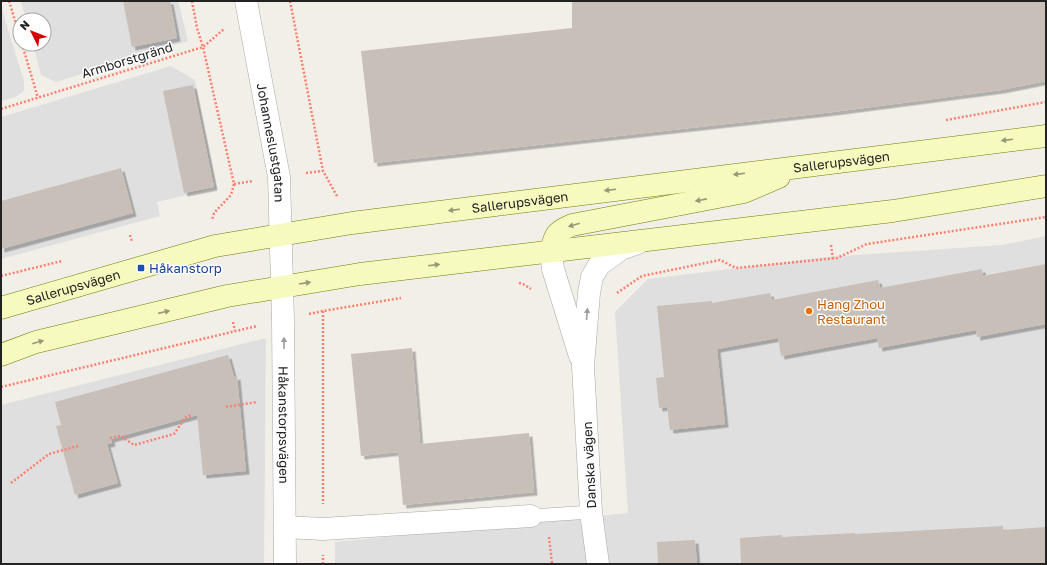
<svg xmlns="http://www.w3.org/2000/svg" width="1047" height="565" viewBox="0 0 1047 565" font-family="'Golos Text',sans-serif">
	<defs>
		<filter id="shadow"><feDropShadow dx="3.5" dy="3.5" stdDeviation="0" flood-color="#0004"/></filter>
	</defs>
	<rect width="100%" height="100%" fill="#f2efe9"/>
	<g fill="#e0dfdf">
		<path d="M 21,1 L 178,1 L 188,41 L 56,82 L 41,75 L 33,44 L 44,44 L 44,20 L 26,20 Z"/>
		<path d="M 1,7 L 24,81 L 24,91 L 15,97 L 1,101 Z"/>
		<path d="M 171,66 L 195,80 L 217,188 L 157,202 L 160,216 L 1,259 L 1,117 Z"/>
		<path d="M 1046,236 L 1046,564 L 335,564 L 335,542 L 628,513 L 615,312 L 648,279 L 827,257 L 1002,245 Z"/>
		<path d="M 266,338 L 264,564 L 1,564 L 1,405 Z"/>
	</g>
	<g fill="#c7bfb8" filter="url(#shadow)">
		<path d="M 123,1 L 170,1 L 177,38 L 132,47 Z"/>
		<path d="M 572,1 L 1046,1 L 1046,81 L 1001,90 L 833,112 L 374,163 L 361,51 L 572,28 Z"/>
		<path d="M 193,85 L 214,187 L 184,193 L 163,91 Z"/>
		<path d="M 121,168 L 133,213 L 1,249 L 1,201 Z"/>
		<path d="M 1046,264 L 1046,324 L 977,337 L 976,330 L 879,348 L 877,338 L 781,356 L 778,338 L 717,349 L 725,424 L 670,430 L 667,407 L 659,408 L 656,378 L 664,377 L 657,306 L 712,301 L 712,303 L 770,293 L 772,300 L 878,280 L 880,288 L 982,269 L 983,276 Z"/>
		<path d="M 412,348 L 420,444 L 529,433 L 534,492 L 403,505 L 398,452 L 361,456 L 351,354 Z"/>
		<path d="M 228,355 L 234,377 L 237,376 L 246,471 L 203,475 L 197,415 L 111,439 L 112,443 L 107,444 L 118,483 L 75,495 L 56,426 L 61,425 L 55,402 Z"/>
		<path d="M 1003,526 L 1003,530 L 1046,527 L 1046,564 L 741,564 L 740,538 L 782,535 L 782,537 L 855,533 L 855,534 Z"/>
		<path d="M 695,540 L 697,564 L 658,564 L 657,542 Z"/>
	</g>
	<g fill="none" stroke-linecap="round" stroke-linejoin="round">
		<defs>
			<path id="service" d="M 531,516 L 591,512"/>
			<g id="minor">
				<path id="s1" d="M 246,1 L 279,177 L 283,320 L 285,564"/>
				<path d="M 551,251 L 553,269 L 580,356"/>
				<path d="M 285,527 L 323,529 L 531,516"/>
				<path d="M 598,564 L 591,512 L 583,366 L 589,293 L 592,277 L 599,265 L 621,249 L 638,243"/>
			</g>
			<g id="secondary">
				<path d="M 551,251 C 555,234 556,232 572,225 L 744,192 L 779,177"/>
				<path id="s2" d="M 1,308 L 215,246 L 352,223 L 1046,136"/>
				<path d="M 1,355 L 36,342 L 227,296 L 360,274 L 893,211 L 1046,186"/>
			</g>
		</defs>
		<use href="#service" stroke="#a9a9a9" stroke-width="14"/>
		<use href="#minor" stroke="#a9a9a9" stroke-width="23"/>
		<use href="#secondary" stroke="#707d05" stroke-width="23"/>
		<g stroke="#fa8072" stroke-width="2.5" stroke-dasharray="2 2" stroke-linecap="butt">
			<path d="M 9,1 L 20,37"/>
			<path d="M 192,1 L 197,28 L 203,47 L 234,184 L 231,195 L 214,213 L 212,220"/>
			<path d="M 290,1 L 323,171 L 338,198"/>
			<path d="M 22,44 L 38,98"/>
			<path d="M 1,109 L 203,47 L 224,29"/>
			<path d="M 946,120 L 1046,102"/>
			<path d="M 306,173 L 323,171"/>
			<path d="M 234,184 L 253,181"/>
			<path d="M 130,235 L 132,242"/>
			<path d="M 831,245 L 833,259"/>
			<path d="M 1,276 L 62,261"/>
			<path d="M 519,283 L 523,284 L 531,289"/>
			<path d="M 617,293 L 642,276 L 720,260 L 736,268 L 837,258 L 867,244 L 1046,217"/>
			<path d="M 323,311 L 323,504"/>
			<path d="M 309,314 L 323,311 L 401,298"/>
			<path d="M 233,322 L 235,331"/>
			<path d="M 1,387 L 257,326"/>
			<path d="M 226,407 L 257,402"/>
			<path d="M 110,438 L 121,436 L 134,445 L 174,434 L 185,418 L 191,415"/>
			<path d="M 11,483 L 49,454 L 78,446"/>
			<path d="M 549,537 L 552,564"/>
			<path d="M 323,564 L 323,555"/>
		</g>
		<use href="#service" stroke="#fff" stroke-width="13"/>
		<use href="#minor" stroke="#fff" stroke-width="22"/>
		<use href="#secondary" stroke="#f7fabf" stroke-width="22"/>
	</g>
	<defs><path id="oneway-solid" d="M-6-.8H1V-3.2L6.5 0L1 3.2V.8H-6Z"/></defs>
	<g fill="#979978">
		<use href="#oneway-solid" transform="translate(1007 140) rotate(173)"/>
		<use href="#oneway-solid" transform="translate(739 174) rotate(173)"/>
		<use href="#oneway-solid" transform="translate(610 190) rotate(173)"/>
		<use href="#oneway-solid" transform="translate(701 200) rotate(169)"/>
		<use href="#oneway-solid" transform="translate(454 210) rotate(173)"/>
		<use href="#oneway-solid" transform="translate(574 225) rotate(164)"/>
		<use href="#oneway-solid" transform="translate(434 265) rotate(-7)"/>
		<use href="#oneway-solid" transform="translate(305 283) rotate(-9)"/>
		<use href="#oneway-solid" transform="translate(164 312) rotate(-13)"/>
		<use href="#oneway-solid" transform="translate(38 342) rotate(-16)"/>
	</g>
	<g fill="#9c9c9c">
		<use href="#oneway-solid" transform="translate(587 314) rotate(-85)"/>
		<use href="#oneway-solid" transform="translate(284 343) rotate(-90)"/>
	</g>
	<rect fill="#1a4fb4" stroke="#fff" stroke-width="1.5" x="137" y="264" width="8" height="8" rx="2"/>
	<circle fill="#e8710a" stroke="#fff" stroke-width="1.5" cx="809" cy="311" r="4"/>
	<g text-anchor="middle" stroke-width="3" stroke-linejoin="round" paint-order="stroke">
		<g font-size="13" fill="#222" stroke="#fff">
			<text transform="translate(127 60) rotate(-17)" y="5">Armborstgränd</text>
			<text dy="5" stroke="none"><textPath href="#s1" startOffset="144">Johanneslustgatan</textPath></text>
			<text dy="5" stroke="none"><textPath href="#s2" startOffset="855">Sallerupsvägen</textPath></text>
			<text dy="5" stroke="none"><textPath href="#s2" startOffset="531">Sallerupsvägen</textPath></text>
			<text dy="5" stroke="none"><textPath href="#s2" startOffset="75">Sallerupsvägen</textPath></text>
			<text dy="5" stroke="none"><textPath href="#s1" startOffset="427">Håkanstorpsvägen</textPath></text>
			<text transform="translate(589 465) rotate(-93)" y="5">Danska vägen</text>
		</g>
		<g font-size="13" fill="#164399" stroke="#fff" text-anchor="start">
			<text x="149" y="273">Håkanstorp</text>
		</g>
		<g font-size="13" fill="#c56008" stroke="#fff" text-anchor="start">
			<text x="817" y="309">Hang Zhou<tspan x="817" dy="15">Restaurant</tspan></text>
		</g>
	</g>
	<rect width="1047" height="565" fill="none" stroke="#222222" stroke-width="4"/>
	<g transform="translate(32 32) rotate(313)"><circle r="19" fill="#ffffff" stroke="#a7a7a7"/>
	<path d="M0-3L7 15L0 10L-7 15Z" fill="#d40000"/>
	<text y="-6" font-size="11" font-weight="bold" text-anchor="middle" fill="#222222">N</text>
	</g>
</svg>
